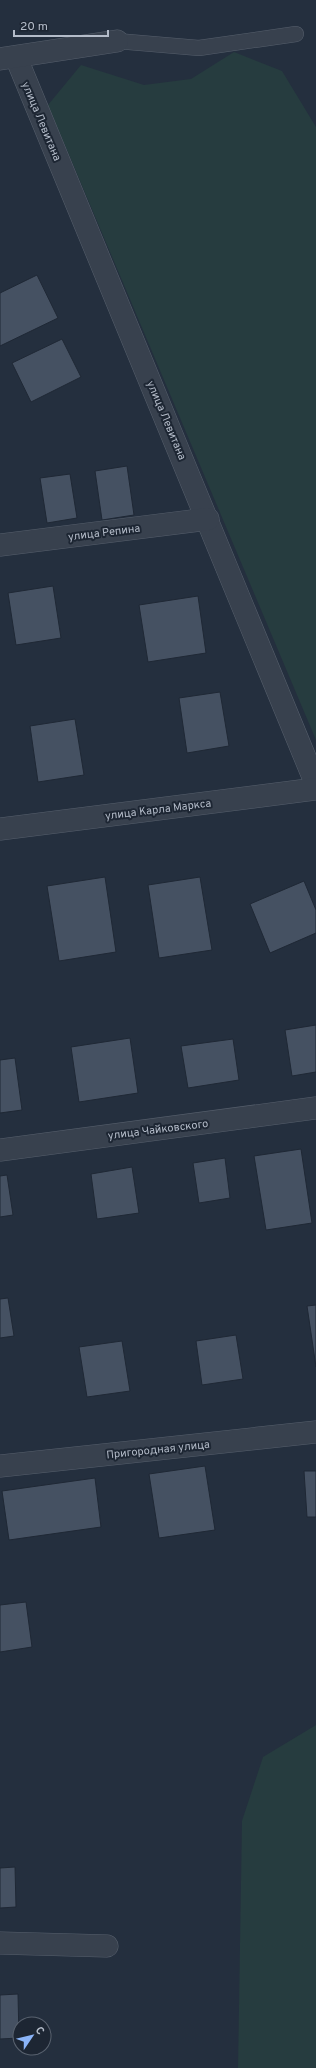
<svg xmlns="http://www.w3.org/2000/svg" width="316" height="2068" viewBox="0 0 316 2068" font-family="Overpass,sans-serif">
	<rect width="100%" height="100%" fill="#242f3e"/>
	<g fill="#263c3f">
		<path d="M 234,52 L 282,71 L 316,127 L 316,740 L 48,105 L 81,65 L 144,85 L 191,79 Z"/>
		<path d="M 316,1725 L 316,2068 L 238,2068 L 242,1821 L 263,1757 Z"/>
	</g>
	<g fill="#455162" stroke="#1f2835">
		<path d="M 37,275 L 58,318 L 0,346 L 0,293 Z"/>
		<path d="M 62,339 L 81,377 L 31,402 L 12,363 Z"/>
		<path d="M 127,466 L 134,515 L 102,520 L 95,471 Z"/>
		<path d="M 70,474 L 77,518 L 47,523 L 40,478 Z"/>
		<path d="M 53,586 L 61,638 L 16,645 L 8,593 Z"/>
		<path d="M 198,596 L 206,653 L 148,662 L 139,605 Z"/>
		<path d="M 220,692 L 229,746 L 187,753 L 179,698 Z"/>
		<path d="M 75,719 L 84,775 L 38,782 L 30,726 Z"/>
		<path d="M 105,877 L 116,952 L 59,961 L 47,886 Z"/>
		<path d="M 200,877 L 212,950 L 159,958 L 148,885 Z"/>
		<path d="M 304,881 L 316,910 L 316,933 L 270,953 L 250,904 Z"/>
		<path d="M 316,1025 L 316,1072 L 292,1076 L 285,1030 Z"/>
		<path d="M 130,1038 L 138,1093 L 79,1102 L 71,1047 Z"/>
		<path d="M 233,1039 L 239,1080 L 188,1088 L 181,1046 Z"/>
		<path d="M 15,1058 L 22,1110 L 0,1113 L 0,1060 Z"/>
		<path d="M 301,1149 L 312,1223 L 266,1230 L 254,1156 Z"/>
		<path d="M 225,1158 L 230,1198 L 199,1203 L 193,1163 Z"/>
		<path d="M 132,1167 L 139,1213 L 97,1219 L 91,1174 Z"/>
		<path d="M 7,1175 L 13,1215 L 0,1217 L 0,1176 Z"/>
		<path d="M 8,1298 L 14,1336 L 0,1338 L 0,1299 Z"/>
		<path d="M 316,1305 L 316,1367 L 307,1306 Z"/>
		<path d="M 236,1335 L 243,1379 L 202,1385 L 196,1341 Z"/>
		<path d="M 122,1341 L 130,1391 L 87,1397 L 79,1347 Z"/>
		<path d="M 205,1466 L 215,1530 L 159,1538 L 149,1474 Z"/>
		<path d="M 304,1471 L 316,1471 L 316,1517 L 307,1517 Z"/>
		<path d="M 95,1478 L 101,1527 L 9,1540 L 2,1491 Z"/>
		<path d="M 26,1602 L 32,1647 L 0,1652 L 0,1605 Z"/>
		<path d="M 15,1867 L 16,1907 L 0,1908 L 0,1868 Z"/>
		<path d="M 18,1994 L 19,2038 L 0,2039 L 0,1995 Z"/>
	</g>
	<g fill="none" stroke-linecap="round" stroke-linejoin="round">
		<defs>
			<path id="lane" d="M 117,41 L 199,48 L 296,34"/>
			<g id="street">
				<path d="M 16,57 L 316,784"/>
				<path d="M 0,59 L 117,41"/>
				<path d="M 0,545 L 208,519"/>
				<path d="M 0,829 L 316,789"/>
				<path d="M 0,1150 L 316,1108"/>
				<path d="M 0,1466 L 316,1432"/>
				<path d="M 0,1943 L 107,1946"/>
			</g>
		</defs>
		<use href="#lane" stroke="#565f6c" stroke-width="16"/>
		<use href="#street" stroke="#565f6c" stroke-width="23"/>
		<use href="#lane" stroke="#38414e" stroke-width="15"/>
		<use href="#street" stroke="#38414e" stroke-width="22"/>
	</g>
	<g text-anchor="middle" stroke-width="4" stroke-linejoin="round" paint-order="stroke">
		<g font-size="11" fill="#b4bcc9" stroke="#1d2633">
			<text transform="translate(42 121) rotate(67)" y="4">улица Левитана</text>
			<text transform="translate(167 420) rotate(67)" y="4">улица Левитана</text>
			<text transform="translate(104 532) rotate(-7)" y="4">улица Репина</text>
			<text transform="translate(158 809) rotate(-7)" y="4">улица Карла Маркса</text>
			<text transform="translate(158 1129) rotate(-7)" y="4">улица Чайковского</text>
			<text transform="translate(158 1449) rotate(-6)" y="4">Пригородная улица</text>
		</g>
	</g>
	<g transform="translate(32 2036) rotate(55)"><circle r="19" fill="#1d2633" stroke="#59626f"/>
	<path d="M0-3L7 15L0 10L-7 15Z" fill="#8ab4f8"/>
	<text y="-6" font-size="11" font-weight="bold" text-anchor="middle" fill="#b4bcc9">С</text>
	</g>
	<path d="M14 30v6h94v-6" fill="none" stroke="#b4bcc9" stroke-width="2"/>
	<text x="20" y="30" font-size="12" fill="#b4bcc9" stroke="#1d2633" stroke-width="3" paint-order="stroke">20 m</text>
</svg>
